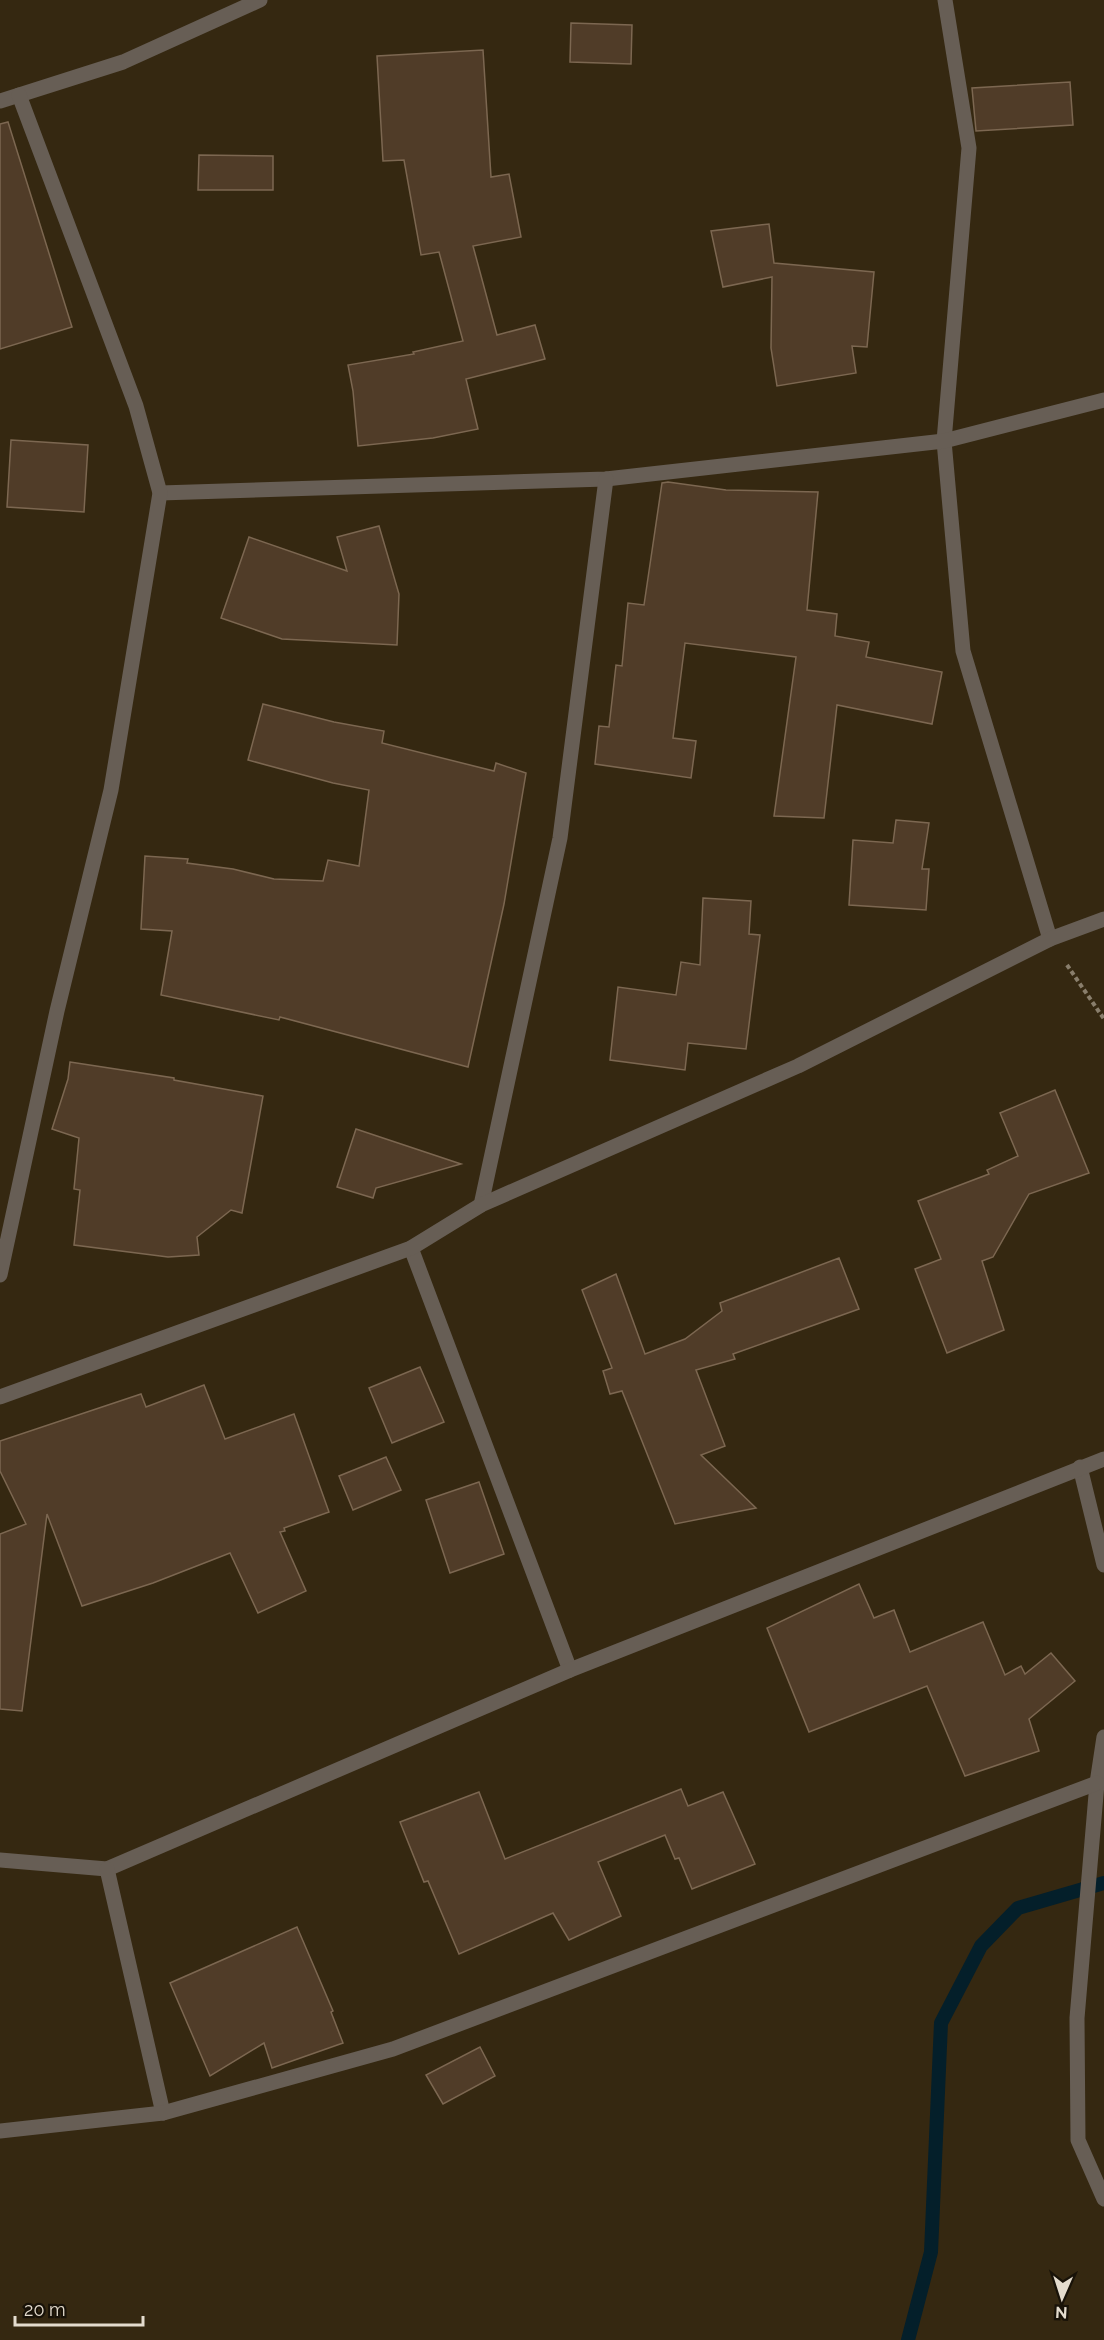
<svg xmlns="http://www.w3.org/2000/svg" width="1104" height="2340" viewBox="0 0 1104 2340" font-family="Raleway,sans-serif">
	<rect width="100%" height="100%" fill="#352811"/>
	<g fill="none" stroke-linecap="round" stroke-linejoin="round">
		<path stroke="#041f2a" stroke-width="14" d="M 908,2340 L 931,2252 L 941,2023 L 981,1946 L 1018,1908 L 1104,1883"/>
	</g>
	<g fill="#503c28" stroke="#7c6751" stroke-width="1.5">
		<path d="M 571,23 L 632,25 L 631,64 L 570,62 Z"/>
		<path d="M 483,50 L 491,177 L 509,174 L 521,237 L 473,246 L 497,335 L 535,325 L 545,359 L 466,379 L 478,429 L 433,438 L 358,446 L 353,391 L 348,365 L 414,354 L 413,352 L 463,341 L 439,252 L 421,255 L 404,160 L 383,161 L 377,56 Z"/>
		<path d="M 1070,82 L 1073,125 L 976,131 L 972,88 Z"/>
		<path d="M 8,122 L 72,327 L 0,349 L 0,124 Z"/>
		<path d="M 199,155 L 273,156 L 273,190 L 198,190 Z"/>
		<path d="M 769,224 L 774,263 L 874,272 L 867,347 L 852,346 L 856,373 L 777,386 L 771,348 L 772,277 L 723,287 L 711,231 Z"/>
		<path d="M 11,440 L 88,445 L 84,512 L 7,507 Z"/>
		<path d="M 668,482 L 726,490 L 818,492 L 807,610 L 837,614 L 835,636 L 869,642 L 866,657 L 942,672 L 932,724 L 837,705 L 824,818 L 774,816 L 796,657 L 685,643 L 673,738 L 696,741 L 691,778 L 595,764 L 599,726 L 609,727 L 616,665 L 622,666 L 628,603 L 644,605 L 662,483 Z"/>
		<path d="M 379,526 L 399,594 L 397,645 L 282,639 L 221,618 L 249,537 L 347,571 L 337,537 Z"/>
		<path d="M 263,704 L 334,722 L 384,731 L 382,743 L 494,771 L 496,763 L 526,773 L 504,904 L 468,1067 L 280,1017 L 279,1020 L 161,995 L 172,931 L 141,929 L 145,856 L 188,859 L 187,863 L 233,869 L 274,879 L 323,881 L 328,860 L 359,866 L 369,790 L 333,783 L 248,760 Z"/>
		<path d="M 896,820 L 929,823 L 922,869 L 929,869 L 926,910 L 849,905 L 853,840 L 893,843 Z"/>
		<path d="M 703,898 L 751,901 L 749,934 L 760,935 L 746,1049 L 688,1043 L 685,1070 L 610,1060 L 618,987 L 676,995 L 681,962 L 700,965 Z"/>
		<path d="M 70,1062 L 174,1078 L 174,1080 L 263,1096 L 242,1213 L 231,1210 L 197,1237 L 199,1255 L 168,1257 L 74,1245 L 80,1190 L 74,1189 L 79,1138 L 52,1129 L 68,1079 Z"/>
		<path d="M 1055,1090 L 1089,1173 L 1029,1194 L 993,1257 L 982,1261 L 1004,1330 L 947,1353 L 915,1269 L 941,1259 L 918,1201 L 989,1174 L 987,1170 L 1018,1156 L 1000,1113 Z"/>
		<path d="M 356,1129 L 461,1164 L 376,1188 L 373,1198 L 337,1187 Z"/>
		<path d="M 839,1258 L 859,1309 L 733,1354 L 735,1359 L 696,1370 L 725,1446 L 701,1455 L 756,1508 L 675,1524 L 622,1391 L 610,1394 L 603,1371 L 612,1368 L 582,1290 L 616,1274 L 645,1354 L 685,1339 L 722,1311 L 720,1303 Z"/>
		<path d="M 420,1367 L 444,1422 L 392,1443 L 369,1388 Z"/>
		<path d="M 204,1385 L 225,1439 L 294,1414 L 329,1512 L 284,1528 L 285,1531 L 280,1532 L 306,1591 L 258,1613 L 230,1553 L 153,1583 L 82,1606 L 47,1514 L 22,1711 L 0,1709 L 0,1534 L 26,1524 L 0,1471 L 0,1441 L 141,1394 L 146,1407 Z"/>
		<path d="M 386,1457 L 401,1490 L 353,1510 L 339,1476 Z"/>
		<path d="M 479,1482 L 504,1554 L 450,1573 L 426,1500 Z"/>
		<path d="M 859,1584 L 874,1618 L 894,1610 L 910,1652 L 983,1622 L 1005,1675 L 1021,1666 L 1025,1674 L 1051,1653 L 1075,1681 L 1029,1719 L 1039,1751 L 965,1776 L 927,1686 L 809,1732 L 767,1628 Z"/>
		<path d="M 681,1789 L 688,1806 L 723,1792 L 755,1864 L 692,1889 L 679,1858 L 675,1859 L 665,1835 L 598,1862 L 621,1916 L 569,1940 L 553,1913 L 459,1954 L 428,1881 L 424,1882 L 400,1822 L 479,1792 L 505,1859 Z"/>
		<path d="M 297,1927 L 333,2011 L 331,2012 L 343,2043 L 272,2068 L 264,2043 L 210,2076 L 170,1983 Z"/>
		<path d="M 480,2047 L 495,2076 L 443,2104 L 426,2075 Z"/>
	</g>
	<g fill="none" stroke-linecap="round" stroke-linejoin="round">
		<path stroke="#897e6c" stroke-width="4" stroke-dasharray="4.5 3" stroke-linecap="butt" d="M 1067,965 L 1104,1019"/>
		<g stroke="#675e55" stroke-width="15">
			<path d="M 945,0 L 969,148 L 944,441 L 963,651 L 1050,939"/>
			<path d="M 0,101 L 123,62 L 260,0"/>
			<path d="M 160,493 L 606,479 L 944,441 L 1104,400"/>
			<path d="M 481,1205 L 560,838 L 606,479"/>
			<path d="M 411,1248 L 570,1670"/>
			<path d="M 0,1275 L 57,1011 L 111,790 L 160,493 L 136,406 L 19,95"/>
			<path d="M 0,1397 L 411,1248 L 481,1205 L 798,1066 L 1050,939 L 1104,919"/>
			<path d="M 1080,1467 L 1104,1565"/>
			<path d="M 1104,1737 L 1097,1783 L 1077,2018 L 1078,2140 L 1104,2199"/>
			<path d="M 0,1860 L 107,1869 L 570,1670 L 1104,1459"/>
			<path d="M 107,1869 L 163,2113"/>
			<path d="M 0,2131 L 163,2113 L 393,2049 L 1097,1783"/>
		</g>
	</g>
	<g transform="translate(1062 2298) rotate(183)" stroke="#181208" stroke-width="4.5" paint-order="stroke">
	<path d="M0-4.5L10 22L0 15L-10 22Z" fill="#e4dcce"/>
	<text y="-9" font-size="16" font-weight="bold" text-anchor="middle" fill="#e4dcce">N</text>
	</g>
	<path d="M15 2316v9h128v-9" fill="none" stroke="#e4dcce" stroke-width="3"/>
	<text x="24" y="2316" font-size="18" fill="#e4dcce" stroke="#181208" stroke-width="4.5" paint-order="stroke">20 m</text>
</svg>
